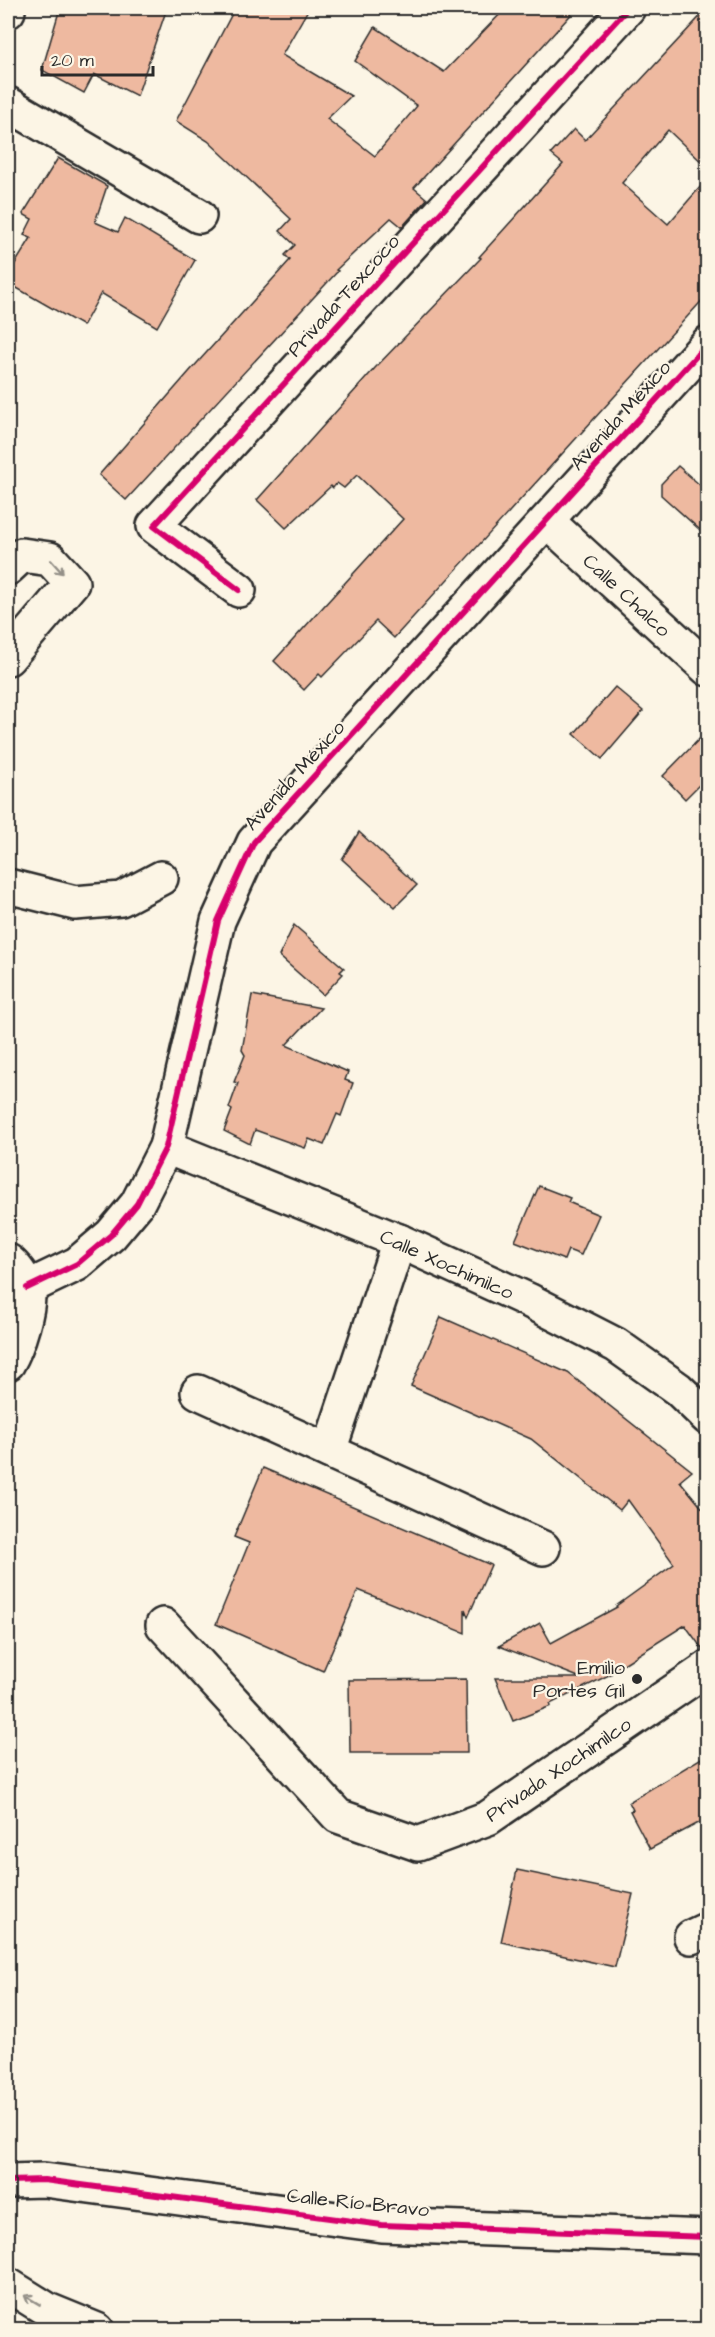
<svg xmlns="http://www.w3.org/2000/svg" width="715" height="2337" viewBox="0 0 715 2337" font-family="'Architects Daughter',sans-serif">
	<rect width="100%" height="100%" fill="#fcf5e5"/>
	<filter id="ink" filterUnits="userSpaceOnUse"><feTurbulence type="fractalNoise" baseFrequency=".0167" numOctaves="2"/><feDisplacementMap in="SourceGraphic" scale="12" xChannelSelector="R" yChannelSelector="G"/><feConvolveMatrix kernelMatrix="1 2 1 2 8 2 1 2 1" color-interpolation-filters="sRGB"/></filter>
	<g filter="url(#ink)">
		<g fill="#eeb9a0" stroke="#2b2b2b" stroke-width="1.5">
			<path d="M 60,8 L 167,8 L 137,96 L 94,74 L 84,93 L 42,70 Z"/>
			<path d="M 235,8 L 309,8 L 282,55 L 351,96 L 327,119 L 375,156 L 417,106 L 355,61 L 375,27 L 444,72 L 506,8 L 577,8 L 414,188 L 427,199 L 402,227 L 391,218 L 336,270 L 338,271 L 126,500 L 99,475 L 189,372 L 290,260 L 285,255 L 295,245 L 280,231 L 291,219 L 208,141 L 176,121 Z"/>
			<path d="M 708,8 L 708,168 L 668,130 L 622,183 L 668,224 L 708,178 L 708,294 L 394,638 L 376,621 L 322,677 L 319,674 L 304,690 L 274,661 L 403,519 L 357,475 L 344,488 L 337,483 L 333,488 L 331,486 L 286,528 L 257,500 L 375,368 L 481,258 L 479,257 L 563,164 L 551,154 L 574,129 L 585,140 Z"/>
			<path d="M 58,158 L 107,186 L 95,222 L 118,232 L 125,218 L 195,260 L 157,327 L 101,293 L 83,326 L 8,283 L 8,275 L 31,238 L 24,235 L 32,219 L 23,214 Z"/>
			<path d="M 678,466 L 708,492 L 708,537 L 661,495 L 661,484 Z"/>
			<path d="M 615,687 L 643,711 L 602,759 L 574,734 Z"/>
			<path d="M 708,730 L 708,776 L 685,799 L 663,776 Z"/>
			<path d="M 359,832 L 417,885 L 395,907 L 342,859 Z"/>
			<path d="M 294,925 L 344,968 L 340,972 L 343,974 L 323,995 L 279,956 Z"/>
			<path d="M 252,995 L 321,1008 L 286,1045 L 348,1072 L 345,1080 L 353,1083 L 341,1116 L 337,1114 L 324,1145 L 309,1139 L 305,1148 L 255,1130 L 250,1144 L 224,1131 L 232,1110 L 229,1108 L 238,1083 L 234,1082 L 245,1055 L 242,1050 Z"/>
			<path d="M 539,1186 L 570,1198 L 568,1202 L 599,1215 L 581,1255 L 568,1250 L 564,1260 L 515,1241 Z"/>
			<path d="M 441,1317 L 568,1373 L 692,1471 L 680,1481 L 708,1515 L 708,1649 L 703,1650 L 685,1625 L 611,1672 L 611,1674 L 550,1704 L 551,1706 L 513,1721 L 495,1678 L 581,1678 L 499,1646 L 540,1623 L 551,1643 L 617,1607 L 616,1606 L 674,1564 L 628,1500 L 620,1510 L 531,1439 L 411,1386 Z"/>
			<path d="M 263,1468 L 491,1565 L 468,1617 L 465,1609 L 465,1633 L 358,1590 L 323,1671 L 216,1624 L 249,1543 L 234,1537 Z"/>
			<path d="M 466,1679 L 467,1753 L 350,1753 L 349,1680 Z"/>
			<path d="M 708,1754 L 708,1818 L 650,1849 L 630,1811 L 633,1810 L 629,1802 Z"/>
			<path d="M 517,1870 L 633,1894 L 615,1967 L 501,1942 Z"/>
		</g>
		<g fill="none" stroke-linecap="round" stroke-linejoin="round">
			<defs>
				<g id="minor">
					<path d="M 8,104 L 199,216"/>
					<path d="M 547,521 L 708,669"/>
					<path d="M 8,568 L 22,555 L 50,559 L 72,583 L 8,658"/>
					<path d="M 239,590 L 154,526 L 628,8"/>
					<path d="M 8,886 L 75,903 L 121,899 L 161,878"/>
					<path d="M 166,1147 L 399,1241 L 528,1300 L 616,1345 L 678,1389 L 708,1418"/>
					<path d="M 27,1288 L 77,1264 L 111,1235 L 137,1204 L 166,1147 L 218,921 L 254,842 L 708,343"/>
					<path d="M 198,1392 L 543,1548"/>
					<path d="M 329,1451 L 399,1241"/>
					<path d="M 163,1625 L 338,1816 L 418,1844 L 488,1818 L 708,1668"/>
					<path d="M 691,1937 L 708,1929"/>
					<path d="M 8,2181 L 44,2180 L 382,2225 L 708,2237"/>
				</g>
				<g id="major">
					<path d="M 8,11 L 8,8"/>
					<path d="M 8,1261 C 15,1266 24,1278 27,1287 C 32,1304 17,1348 8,1363"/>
					<path d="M 8,2285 L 48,2310 L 97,2330"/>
				</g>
			</defs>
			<use href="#minor" stroke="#2b2b2b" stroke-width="38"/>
			<use href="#major" stroke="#2b2b2b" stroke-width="38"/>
			<use href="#minor" stroke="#fcf5e5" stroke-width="33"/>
			<use href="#major" stroke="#fcf5e5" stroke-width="33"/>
			<defs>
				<g id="cycleway">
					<path d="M 239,590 L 154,526 L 628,8"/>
					<path d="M 27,1288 L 77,1264 L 111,1235 L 137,1204 L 166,1147 L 218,921 L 254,842 L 708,343"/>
					<path d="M 8,2181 L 44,2180 L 382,2225 L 708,2237"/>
				</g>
			</defs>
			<use href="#cycleway" stroke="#fcf5e5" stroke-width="10"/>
			<use href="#cycleway" stroke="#d6006c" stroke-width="6"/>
		</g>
		<defs><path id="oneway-shaft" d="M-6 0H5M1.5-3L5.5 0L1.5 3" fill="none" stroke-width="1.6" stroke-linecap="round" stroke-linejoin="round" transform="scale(1.5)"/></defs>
		<g stroke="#949088">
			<use href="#oneway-shaft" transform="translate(57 567) rotate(48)"/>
			<use href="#oneway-shaft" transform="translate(32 2300) rotate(-149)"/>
		</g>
	</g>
	<circle fill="#2b2b2b" stroke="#fcf5e5" stroke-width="2" cx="637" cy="1679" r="6"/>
	<g text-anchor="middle" stroke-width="4.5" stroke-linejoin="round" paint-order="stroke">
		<g font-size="20" fill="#2b2b2b" stroke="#fcf5e5">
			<text transform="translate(343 295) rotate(-48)" y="7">Privada Texcoco</text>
			<text transform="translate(620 415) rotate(-48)" y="7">Avenida México</text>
			<text transform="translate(627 595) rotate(43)" y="7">Calle Chalco</text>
			<text transform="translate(294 775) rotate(-48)" y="7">Avenida México</text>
			<text transform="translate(447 1264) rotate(24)" y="7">Calle Xochimilco</text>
			<text transform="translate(558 1769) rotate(-34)" y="7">Privada Xochimilco</text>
			<text transform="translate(358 2202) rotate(6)" y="7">Calle Río Bravo</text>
		</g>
		<g font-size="20" fill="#2b2b2b" stroke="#fcf5e5" text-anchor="end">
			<text x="625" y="1674">Emilio<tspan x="625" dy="23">Portes Gil</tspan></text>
		</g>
	</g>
	<rect width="715" height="2337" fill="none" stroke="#fcf5e5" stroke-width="30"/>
	<rect x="15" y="15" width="685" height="2307" fill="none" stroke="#2b2b2b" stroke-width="2" filter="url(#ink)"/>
	<path d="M42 66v9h111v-9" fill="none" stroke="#2b2b2b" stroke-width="3"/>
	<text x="51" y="66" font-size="18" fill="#2b2b2b" stroke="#fcf5e5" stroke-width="4.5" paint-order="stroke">20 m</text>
</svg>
